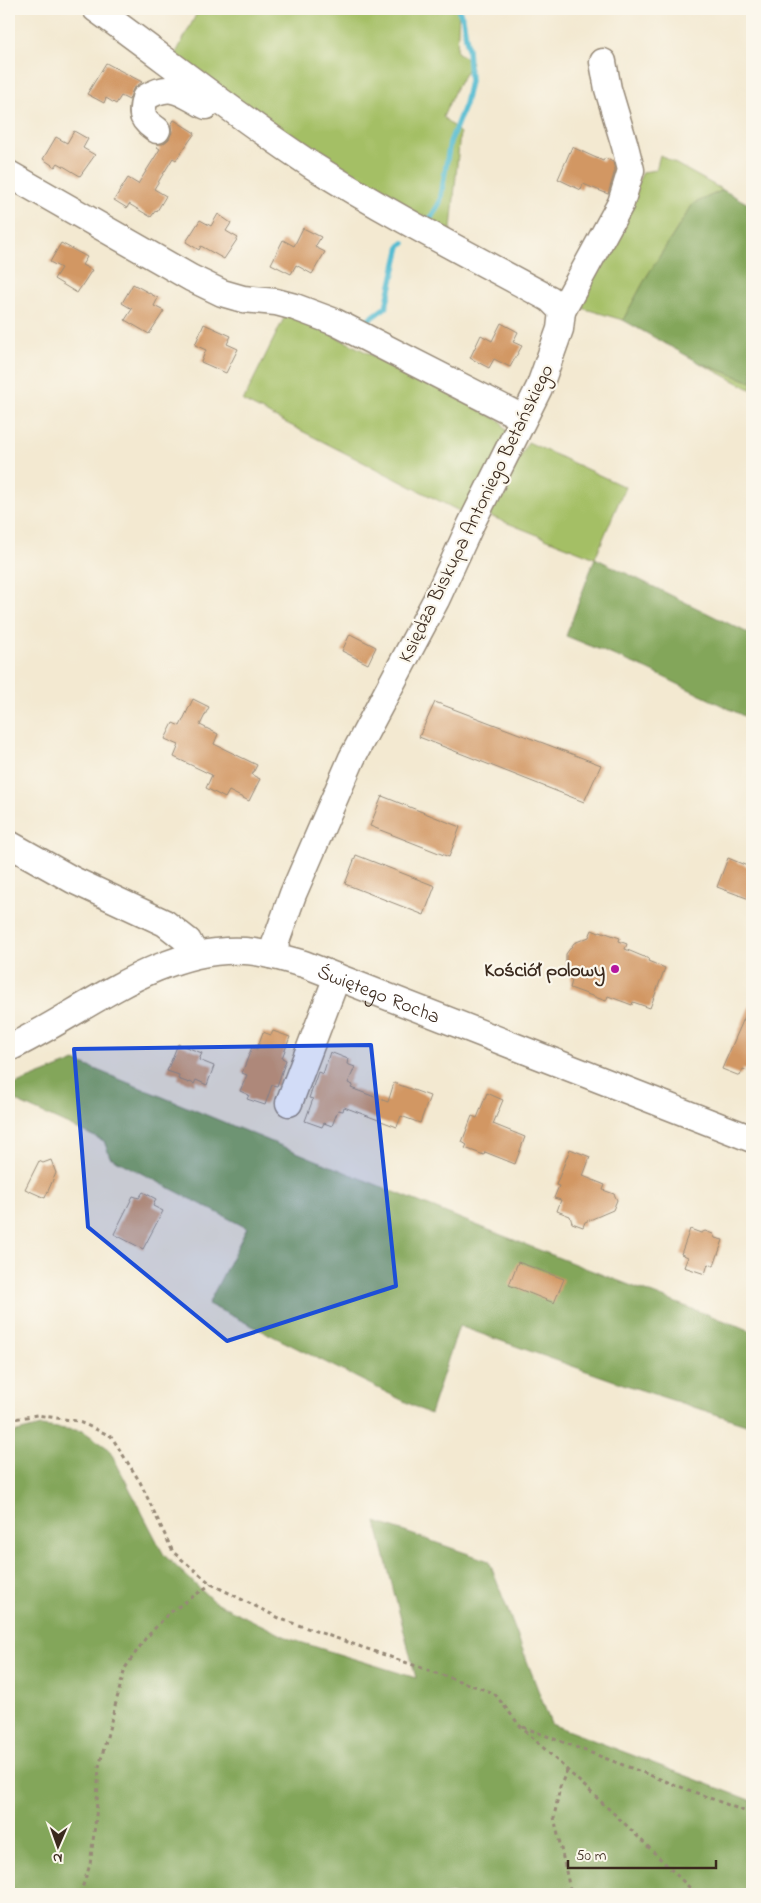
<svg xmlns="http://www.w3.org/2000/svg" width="761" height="1903" viewBox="0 0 761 1903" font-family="'Indie Flower',sans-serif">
	<rect width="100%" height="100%" fill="#fbf7ec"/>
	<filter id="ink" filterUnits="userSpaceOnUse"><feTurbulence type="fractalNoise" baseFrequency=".02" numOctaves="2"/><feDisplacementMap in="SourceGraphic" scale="10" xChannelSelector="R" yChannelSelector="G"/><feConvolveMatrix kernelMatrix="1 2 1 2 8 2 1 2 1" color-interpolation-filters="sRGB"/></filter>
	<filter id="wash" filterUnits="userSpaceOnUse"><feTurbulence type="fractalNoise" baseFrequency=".0096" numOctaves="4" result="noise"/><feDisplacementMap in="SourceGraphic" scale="20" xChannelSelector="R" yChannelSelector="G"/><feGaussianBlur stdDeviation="1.12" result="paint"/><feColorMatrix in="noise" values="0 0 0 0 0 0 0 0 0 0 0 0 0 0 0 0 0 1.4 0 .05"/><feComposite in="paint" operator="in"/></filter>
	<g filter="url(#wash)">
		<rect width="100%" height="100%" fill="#f3e9d1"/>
		<g fill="#a4bf65" stroke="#707442">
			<path d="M 199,9 L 459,9 L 457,52 L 472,62 L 455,90 L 443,117 L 460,133 L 450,240 L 345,173 L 174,57 Z"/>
			<path d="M 660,155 L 723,190 L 693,204 L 647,276 L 623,320 L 575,306 L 643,172 L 656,170 Z"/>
			<path d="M 286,314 L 321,329 L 501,421 L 508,434 L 465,514 L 243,401 Z"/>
			<path d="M 700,363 L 752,382 L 752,390 Z"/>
			<path d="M 528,442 L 625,487 L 595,558 L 490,516 Z"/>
		</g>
		<g fill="#83a65a" stroke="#5f683c">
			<path d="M 723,190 L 752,206 L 752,382 L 700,363 L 623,320 L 647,276 L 693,204 Z"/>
			<path d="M 595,558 L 752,635 L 752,720 L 647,669 L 566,636 Z"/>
			<path d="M 75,1061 C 300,1153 524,1248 752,1331 L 752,1426 L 626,1385 L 459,1326 L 430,1414 L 208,1304 L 247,1228 L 110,1157 L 104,1141 L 9,1098 L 9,1087 Z"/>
			<path d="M 41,1426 L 83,1431 L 109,1449 L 164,1555 L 213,1601 L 290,1639 L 416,1678 L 376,1522 L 489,1561 L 551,1724 L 752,1801 L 752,1894 L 9,1894 L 9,1434 Z"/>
		</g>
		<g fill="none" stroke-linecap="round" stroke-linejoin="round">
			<g stroke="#54bcd1" stroke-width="5.5">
				<path d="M 429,221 L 440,202 L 450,142 L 465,104 L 470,81 L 468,49 L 463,19 L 458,9"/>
				<path d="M 365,322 L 386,307 L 400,246 L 404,243"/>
			</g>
		</g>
		<g id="blocks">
			<g fill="#d29764">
				<path d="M 106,63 L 142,82 L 133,89 L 129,100 L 121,96 L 116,104 L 106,98 L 104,103 L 87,94 Z"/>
				<path d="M 174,120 L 195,133 L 176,160 L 173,158 L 154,189 L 166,196 L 157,211 L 156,210 L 151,217 L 129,204 L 127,208 L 114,200 L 128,178 L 138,184 L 160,149 L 157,147 L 158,144 L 163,144 L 169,139 L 172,132 L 171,125 Z"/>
				<path d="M 74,131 L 88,139 L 83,148 L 95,155 L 80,176 L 58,163 L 55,167 L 43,159 L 56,137 L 67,143 Z"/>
				<path d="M 572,147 L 603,161 L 605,158 L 613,162 L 615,170 L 608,194 L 583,184 L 581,190 L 558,179 Z"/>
				<path d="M 218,214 L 231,223 L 226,231 L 238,238 L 224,259 L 201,246 L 199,250 L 186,242 L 200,220 L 211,226 Z"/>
				<path d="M 303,228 L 321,237 L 315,247 L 325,252 L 312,274 L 296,265 L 291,274 L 271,264 L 283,240 L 294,246 Z"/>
				<path d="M 61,243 L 87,257 L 82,265 L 92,270 L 77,293 L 54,279 L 61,268 L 50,262 Z"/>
				<path d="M 133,284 L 158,298 L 154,306 L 164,311 L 149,334 L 125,320 L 132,309 L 122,303 Z"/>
				<path d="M 501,323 L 518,332 L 513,342 L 522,346 L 510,367 L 494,359 L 489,368 L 470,358 L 481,335 L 492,341 Z"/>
				<path d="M 204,324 L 231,336 L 227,344 L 238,349 L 226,373 L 201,362 L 206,350 L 195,345 Z"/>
				<path d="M 350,634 L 376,647 L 368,664 L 342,651 Z"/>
				<path d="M 193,699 L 209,707 L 200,725 L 218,734 L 214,744 L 257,765 L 252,775 L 260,779 L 249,801 L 229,791 L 225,798 L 206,788 L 212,775 L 174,757 L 179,745 L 165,739 L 173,723 L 180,726 Z"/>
				<path d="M 435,702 L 601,765 L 584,802 L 419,737 Z"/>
				<path d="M 382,796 L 460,827 L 449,857 L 370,826 Z"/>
				<path d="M 356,855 L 435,886 L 424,915 L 345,884 Z"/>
				<path d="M 728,858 L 752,868 L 752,900 L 717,887 Z"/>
				<path d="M 592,930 L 599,933 L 600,931 L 620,938 L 619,941 L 627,944 L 625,949 L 649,959 L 648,961 L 665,968 L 650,1008 L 633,1002 L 632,1005 L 608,996 L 606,1001 L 570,988 L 572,981 L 566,969 L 566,954 L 574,943 L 589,937 Z"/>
				<path d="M 752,1000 L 752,1073 L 743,1069 L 740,1076 L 722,1069 Z"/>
				<path d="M 273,1031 L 290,1037 L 282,1058 L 286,1060 L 277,1086 L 272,1085 L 265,1105 L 247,1099 L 249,1095 L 240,1091 L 247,1075 L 242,1073 L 252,1047 L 257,1049 L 263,1032 L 271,1035 Z"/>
				<path d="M 178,1044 L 202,1053 L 199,1060 L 214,1066 L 207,1085 L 196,1080 L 194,1084 L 190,1082 L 189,1083 L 178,1079 L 179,1075 L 167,1071 Z"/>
				<path d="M 330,1052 L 348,1059 L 347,1064 L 355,1067 L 348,1083 L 353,1085 L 351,1088 L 388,1102 L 394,1083 L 430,1096 L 420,1123 L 401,1116 L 397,1127 L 344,1107 L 343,1111 L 338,1110 L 332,1126 L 324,1123 L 322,1127 L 305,1121 L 313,1099 L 309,1098 L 318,1072 L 323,1074 Z"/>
				<path d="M 487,1093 L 503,1100 L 493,1124 L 525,1137 L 515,1164 L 485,1152 L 484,1155 L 465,1148 L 467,1145 L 462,1142 L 472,1116 L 477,1118 Z"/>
				<path d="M 570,1149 L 590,1157 L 583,1176 L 605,1185 L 603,1190 L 614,1194 L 617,1200 L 613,1210 L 585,1222 L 583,1227 L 572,1223 L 570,1216 L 557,1211 L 561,1200 L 554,1198 L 559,1186 L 556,1185 Z"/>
				<path d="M 51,1160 L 56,1173 L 45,1198 L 25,1189 L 39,1161 L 43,1163 Z"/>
				<path d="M 143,1192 L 156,1199 L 153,1206 L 163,1211 L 143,1249 L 114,1234 L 133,1196 L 139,1198 Z"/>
				<path d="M 690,1229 L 701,1233 L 705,1231 L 713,1234 L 715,1238 L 723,1240 L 714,1266 L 708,1264 L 705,1274 L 684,1267 L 688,1257 L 681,1254 Z"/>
				<path d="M 518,1262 L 564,1279 L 554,1303 L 509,1285 Z"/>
			</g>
		</g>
	</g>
	<g filter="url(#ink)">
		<use href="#blocks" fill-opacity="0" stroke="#978a78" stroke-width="1"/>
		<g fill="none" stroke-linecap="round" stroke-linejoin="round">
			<defs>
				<g id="minor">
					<path d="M 96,9 C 168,61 238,117 313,166 C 390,215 471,256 550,299 L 562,311 L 560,329 L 539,388 L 471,524 L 436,600 L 352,758 L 293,894 L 271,955"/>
					<path d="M 157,130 C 142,119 140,116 145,98 C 172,81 181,93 206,106"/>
					<path d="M 9,174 L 191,278 L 222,293 L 243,299 L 276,302 L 295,307 L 335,322 L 523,418"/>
					<path d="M 562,311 L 621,203 L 631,170 L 625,146 L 608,89 L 603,62"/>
					<path d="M 9,844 L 73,880 L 165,923 L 188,941 L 195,954"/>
					<path id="s1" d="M 9,1048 C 83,1013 160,945 245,951 C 265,952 285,959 304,964 L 752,1139"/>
					<path d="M 289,1103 L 337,977"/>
				</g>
			</defs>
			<use href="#minor" stroke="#978a78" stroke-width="29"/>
			<g stroke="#978a78" stroke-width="3" stroke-dasharray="4 4" stroke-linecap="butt">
				<path d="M 9,1420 L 37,1415 L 77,1421 L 111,1436 L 140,1482 L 173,1552 L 211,1584 L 281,1619 L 494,1693 L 520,1726 L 625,1824 L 696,1894"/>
				<path d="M 523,1727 L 752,1814"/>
				<path d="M 567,1770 L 560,1787 L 554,1817 L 571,1894"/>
				<path d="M 80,1894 L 90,1865 L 96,1817 L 99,1767 L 125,1668 L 145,1639 L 168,1614 L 211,1584"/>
			</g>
			<use href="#minor" stroke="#fff" stroke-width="26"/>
		</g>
	</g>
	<path fill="#1d4ed8" fill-opacity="0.2" stroke="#1d4ed8" stroke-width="4" stroke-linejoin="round" d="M 371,1045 L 396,1286 L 227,1341 L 88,1227 L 74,1049 Z"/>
	<circle fill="#b5179e" stroke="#fbf7ec" stroke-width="2" cx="615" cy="969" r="5"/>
	<g text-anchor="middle" stroke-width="4.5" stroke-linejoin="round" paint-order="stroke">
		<g font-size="20" fill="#3b2a1e" stroke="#fbf7ec">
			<text transform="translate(475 513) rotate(-64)" y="7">Księdza Biskupa Antoniego Betańskiego</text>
			<text dy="7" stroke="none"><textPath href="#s1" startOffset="400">Świętego Rocha</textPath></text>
		</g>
		<g font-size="20" font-weight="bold" fill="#3b2a1e" stroke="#fbf7ec" text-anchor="end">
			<text x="605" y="976">Kościół polowy</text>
		</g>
	</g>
	<rect width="761" height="1903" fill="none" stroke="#fbf7ec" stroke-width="30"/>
	<g transform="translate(58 1846) rotate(182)" stroke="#fbf7ec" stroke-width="4" paint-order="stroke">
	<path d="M0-4L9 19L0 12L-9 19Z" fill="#3b2a1e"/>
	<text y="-8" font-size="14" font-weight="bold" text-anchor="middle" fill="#3b2a1e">N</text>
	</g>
	<path d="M568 1860v8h148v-8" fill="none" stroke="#3b2a1e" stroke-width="2.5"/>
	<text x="576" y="1860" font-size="15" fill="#3b2a1e" stroke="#fbf7ec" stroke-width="4" paint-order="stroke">50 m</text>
</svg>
